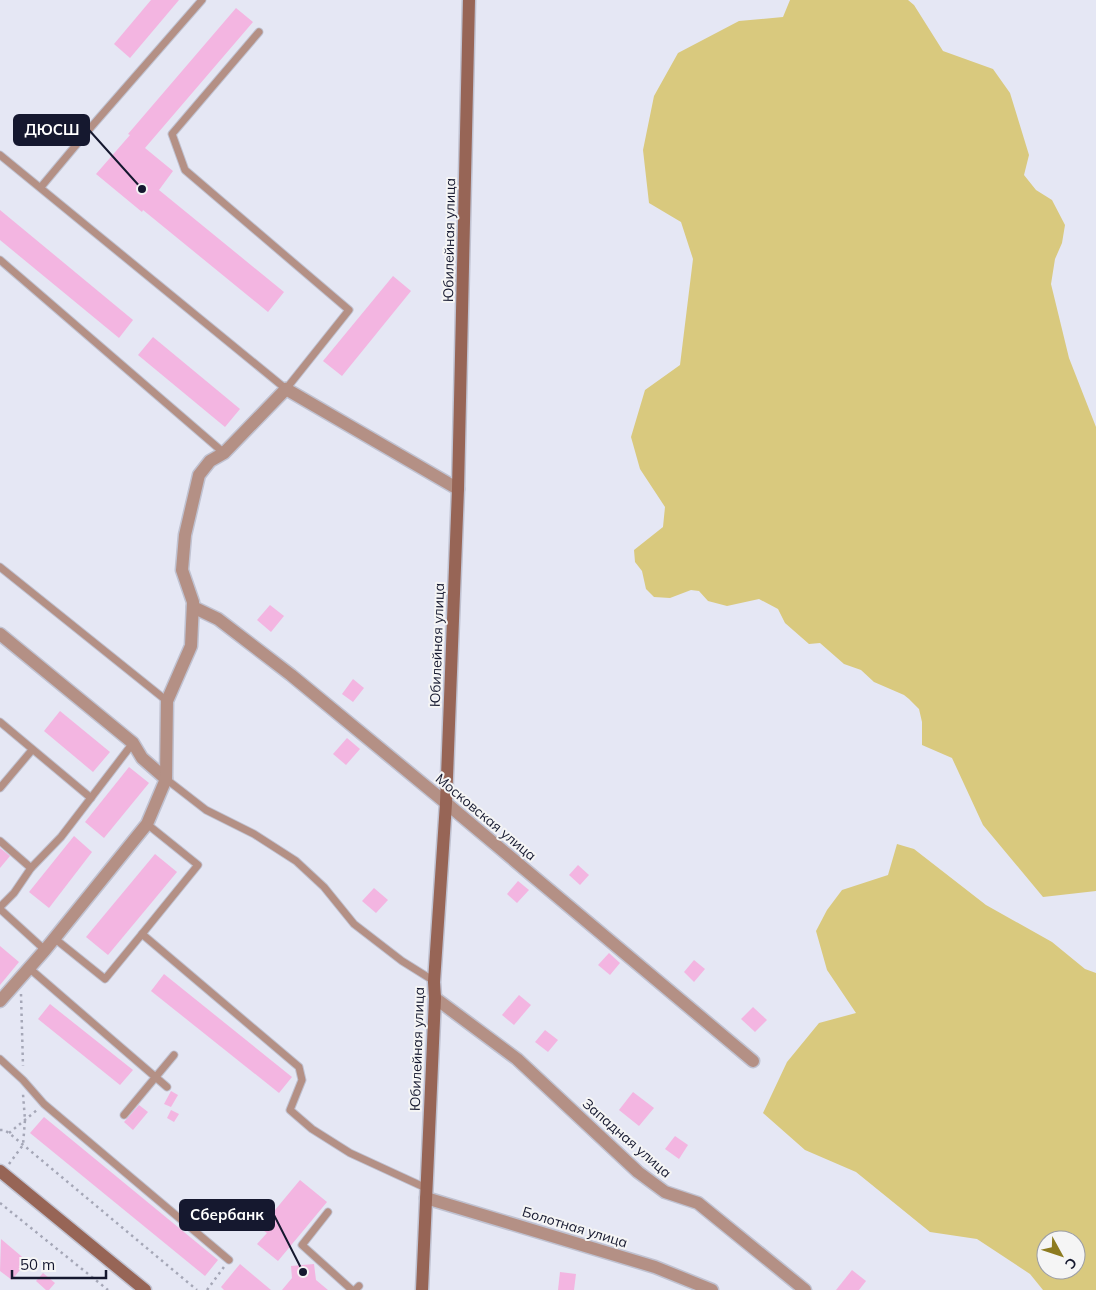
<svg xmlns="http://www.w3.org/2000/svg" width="1096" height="1290" viewBox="0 0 1096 1290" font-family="Mulish,sans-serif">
	<rect width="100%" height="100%" fill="#e5e7f4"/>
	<g fill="#d9c97e" fill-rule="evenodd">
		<path d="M 790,0 L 908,0 L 914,5 L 943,51 L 993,69 L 1010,93 L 1029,155 L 1024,175 L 1036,190 L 1052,200 L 1065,225 L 1062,243 L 1055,259 L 1051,284 L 1069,358 L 1096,427 L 1096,891 L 1043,897 L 983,825 L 952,758 L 922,745 L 922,722 L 919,709 L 909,699 L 904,695 L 874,682 L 861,670 L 844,664 L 820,643 L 809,644 L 785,623 L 778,609 L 759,599 L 727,606 L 708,601 L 699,591 L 691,590 L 670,598 L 654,597 L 646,589 L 642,571 L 635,562 L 634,550 L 663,527 L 665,507 L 640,469 L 631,437 L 645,390 L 680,365 L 693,259 L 681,222 L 649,203 L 643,150 L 654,96 L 678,53 L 739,21 L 783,17 Z"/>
		<path d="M 897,844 L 914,849 L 986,905 L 1052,942 L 1085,969 L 1096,973 L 1096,1290 L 1043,1290 L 1030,1274 L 977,1239 L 930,1232 L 856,1172 L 805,1150 L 763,1113 L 787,1062 L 819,1023 L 856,1013 L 827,970 L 816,931 L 827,910 L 842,890 L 888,875 ZM 1046,1240 L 1076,1240 L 1076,1270 L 1046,1270 Z"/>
	</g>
	<g fill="#f3b5e1">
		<path d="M 151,0 L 179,0 L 130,58 L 114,44 Z"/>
		<path d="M 236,8 L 253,22 L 145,148 L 173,171 L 159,190 L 284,292 L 268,312 L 143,210 L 142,212 L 96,174 L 130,135 L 128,134 Z"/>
		<path d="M 0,210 L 133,320 L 119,338 L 0,240 Z"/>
		<path d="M 393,276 L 411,291 L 342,376 L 323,361 Z"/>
		<path d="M 153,337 L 240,409 L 225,427 L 138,355 Z"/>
		<path d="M 270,605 L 284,616 L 271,632 L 257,620 Z"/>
		<path d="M 353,679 L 364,688 L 353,702 L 342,694 Z"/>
		<path d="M 60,711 L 110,752 L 93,772 L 44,731 Z"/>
		<path d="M 347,738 L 360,749 L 346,765 L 333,754 Z"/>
		<path d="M 129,767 L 149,783 L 104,838 L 85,822 Z"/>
		<path d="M 74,836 L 92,852 L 49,908 L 29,892 Z"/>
		<path d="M 0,848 L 10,856 L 0,868 Z"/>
		<path d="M 155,854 L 177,872 L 108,955 L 86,937 Z"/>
		<path d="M 578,865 L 589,875 L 580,885 L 569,875 Z"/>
		<path d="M 518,881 L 529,890 L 517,903 L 507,894 Z"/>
		<path d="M 374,888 L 388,900 L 376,913 L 362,901 Z"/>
		<path d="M 0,946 L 19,962 L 0,985 Z"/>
		<path d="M 609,953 L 620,963 L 610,975 L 598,965 Z"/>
		<path d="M 694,960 L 705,969 L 694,982 L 684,972 Z"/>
		<path d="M 164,974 L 292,1077 L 279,1093 L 151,991 Z"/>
		<path d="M 519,995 L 531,1005 L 514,1025 L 502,1015 Z"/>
		<path d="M 50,1004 L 133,1070 L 120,1085 L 38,1019 Z"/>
		<path d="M 753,1007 L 767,1020 L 755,1032 L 741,1019 Z"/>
		<path d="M 545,1030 L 558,1040 L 548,1052 L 535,1042 Z"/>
		<path d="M 171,1091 L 178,1095 L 171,1107 L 164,1104 Z"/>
		<path d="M 633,1092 L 654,1108 L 639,1126 L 619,1110 Z"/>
		<path d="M 139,1105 L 148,1112 L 133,1130 L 124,1122 Z"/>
		<path d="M 171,1110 L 179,1114 L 174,1122 L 167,1118 Z"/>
		<path d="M 44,1117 L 218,1260 L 205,1276 L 30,1133 Z"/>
		<path d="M 675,1136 L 688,1145 L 679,1159 L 665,1149 Z"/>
		<path d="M 300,1180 L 327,1202 L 278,1261 L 257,1244 L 267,1233 L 260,1228 Z"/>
		<path d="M 1,1239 L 27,1261 L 12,1280 L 0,1271 Z"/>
		<path d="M 240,1264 L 271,1290 L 224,1290 L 221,1287 Z"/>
		<path d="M 314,1264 L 316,1280 L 328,1290 L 282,1290 L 292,1278 L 291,1266 Z"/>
		<path d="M 852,1270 L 866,1281 L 859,1290 L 836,1290 Z"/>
		<path d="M 560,1272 L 576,1274 L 574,1290 L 558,1290 Z"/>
		<path d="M 43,1273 L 55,1283 L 49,1290 L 46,1290 L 36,1281 Z"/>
	</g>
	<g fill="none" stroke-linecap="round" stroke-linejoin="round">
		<defs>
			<g id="service">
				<path d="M 0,155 L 286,389 L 349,310 L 185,170 L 172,134 L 259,32"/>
				<path d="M 41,187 L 92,126 L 202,0"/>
				<path d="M 0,260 L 224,453"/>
				<path d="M 0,567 L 167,701"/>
				<path d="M 0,722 L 91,798"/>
				<path d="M 166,779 L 206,810 L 254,834 L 296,861 L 324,887 L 354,924 L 402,961 L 434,981"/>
				<path d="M 0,788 L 32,750"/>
				<path d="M 0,841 L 31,868"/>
				<path d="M 0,907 L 14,893 L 31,868 L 61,837 L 133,743"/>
				<path d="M 0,909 L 45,950"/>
				<path d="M 142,934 L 198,865 L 147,824"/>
				<path d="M 54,938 L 105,979 L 142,934 L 299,1067 L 302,1080 L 290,1110 L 312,1129 L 350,1153 L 426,1188"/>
				<path d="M 29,968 L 167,1087"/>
				<path d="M 0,1059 L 23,1080 L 44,1104 L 229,1260"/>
				<path d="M 124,1115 L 174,1055"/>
				<path d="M 328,1212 L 302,1245 L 352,1290"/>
				<path d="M 355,1290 L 359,1286"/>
			</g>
			<g id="minor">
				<path d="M 193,607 L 218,619 L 291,675 L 446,803 L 753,1061"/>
				<path d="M 0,634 L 133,743 L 142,758 L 166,779"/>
				<path d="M 435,998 L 517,1059 L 638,1172 L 665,1192 L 698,1203 L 805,1290"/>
				<path d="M 0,1001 L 45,950 L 147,824 L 166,779 L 167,701 L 191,646 L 193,602 L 182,570 L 185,535 L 199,475 L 210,461 L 224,453 L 286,389 L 458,489"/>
				<path d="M 426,1198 L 655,1267 L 712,1290"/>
			</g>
			<g id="secondary">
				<path d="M 0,1171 L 145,1290"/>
				<path d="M 422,1290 L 435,998 L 434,982 L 446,803 L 458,489 L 469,0"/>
			</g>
		</defs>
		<use href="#service" stroke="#c0c2d1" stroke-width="9"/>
		<use href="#minor" stroke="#c0c2d1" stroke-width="15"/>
		<use href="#secondary" stroke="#c0c2d1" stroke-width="15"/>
		<g stroke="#a5a7b7" stroke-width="2.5" stroke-dasharray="2.5 4" stroke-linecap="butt">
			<path d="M 21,994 L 23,1066"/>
			<path d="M 0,1130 L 4,1130 L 9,1133 L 197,1290"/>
			<path d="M 9,1133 L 37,1110"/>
			<path d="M 9,1164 L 23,1145 L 25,1120 L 23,1094"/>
			<path d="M 0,1203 L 108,1290"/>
			<path d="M 207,1290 L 224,1267"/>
		</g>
		<use href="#service" stroke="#b49085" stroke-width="7"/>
		<use href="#minor" stroke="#b49085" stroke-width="12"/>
		<use href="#secondary" stroke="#976556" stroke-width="12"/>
	</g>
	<g text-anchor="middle" stroke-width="4" stroke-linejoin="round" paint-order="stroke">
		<g font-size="14" fill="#15182f" stroke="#f5f5f5">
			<text transform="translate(449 240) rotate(-89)" y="5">Юбилейная улица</text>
			<text transform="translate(437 645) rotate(-88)" y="5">Юбилейная улица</text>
			<text transform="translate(486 817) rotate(40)" y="5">Московская улица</text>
			<text transform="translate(417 1049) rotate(-88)" y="5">Юбилейная улица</text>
			<text transform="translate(627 1138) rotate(41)" y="5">Западная улица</text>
			<text transform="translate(575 1227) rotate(17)" y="5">Болотная улица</text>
		</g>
	</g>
	<path fill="none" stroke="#15182f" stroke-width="2" d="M142 189L89 130M303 1272L274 1215"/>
	<g fill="#15182f" stroke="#f5f5f5" stroke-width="2">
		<circle cx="142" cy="189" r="5"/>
		<circle cx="303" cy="1272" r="5"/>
	</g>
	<g fill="#15182f" stroke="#15182f" stroke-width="2">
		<rect x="14" y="115" width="75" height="30" rx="5"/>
		<rect x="180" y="1200" width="94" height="30" rx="5"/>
	</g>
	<g font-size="15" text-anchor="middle" font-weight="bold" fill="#fff">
		<text x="52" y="135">ДЮСШ</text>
		<text x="227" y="1220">Сбербанк</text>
	</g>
	<g transform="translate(1061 1255) rotate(130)"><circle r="24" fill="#f5f5f5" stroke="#9b9da6"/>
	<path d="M0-4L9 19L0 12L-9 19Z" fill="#8d7b20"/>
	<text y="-8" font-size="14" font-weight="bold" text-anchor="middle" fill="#15182f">С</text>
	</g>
	<path d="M12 1270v8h94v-8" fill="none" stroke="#15182f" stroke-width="2.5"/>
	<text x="20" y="1270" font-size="15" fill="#15182f" stroke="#f5f5f5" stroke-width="4" paint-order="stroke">50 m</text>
</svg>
